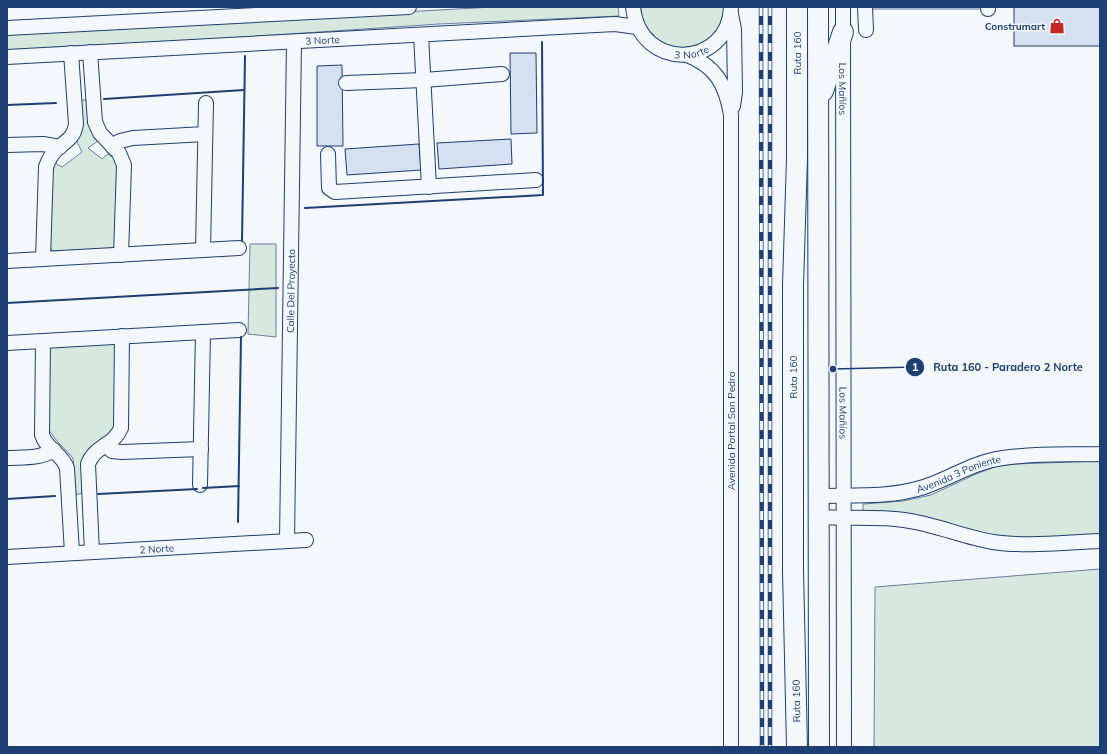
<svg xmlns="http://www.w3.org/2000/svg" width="1107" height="754" viewBox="0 0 1107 754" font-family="Mulish,sans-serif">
	<rect width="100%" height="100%" fill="#f4f7fb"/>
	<g fill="#d7e8df" stroke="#687fa3">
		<path d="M 493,7 L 618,7 L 619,16 L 439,24 L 184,41 L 57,47 L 7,51 L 7,34 Z"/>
		<path d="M 640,7 L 725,7 C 721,28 714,42 692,46 C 680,49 673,48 662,42 C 653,37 645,30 642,19 C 641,15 641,11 640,7 Z"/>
		<path d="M 80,100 L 86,100 L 92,131 L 98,141 L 88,148 L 102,159 L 108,154 L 117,160 L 118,162 L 115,244 L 112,249 L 53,251 L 50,247 L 52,167 L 55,163 L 62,167 L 82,152 L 76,140 Z"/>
		<path d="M 250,244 L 276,244 L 276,337 L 248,334 Z"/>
		<path d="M 117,343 L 118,389 L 113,430 L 107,441 L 95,445 L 83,457 L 82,493 L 76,495 L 73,458 L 57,441 L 48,429 L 48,346 Z"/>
		<path d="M 1100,461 L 1100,535 L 1022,538 L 993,535 L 933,519 L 863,512 L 863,504 L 903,501 L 931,495 L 976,474 L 997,466 L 1015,464 Z"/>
		<path d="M 1100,569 L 1100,747 L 874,747 L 875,587 Z"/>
	</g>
	<rect fill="#e3e8f0" stroke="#687fa3" x="869" y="7" width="123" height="2"/>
	<g fill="#d5e0f0" stroke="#1d3f73">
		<rect x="1014" y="7" width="86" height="39"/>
		<path d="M 510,53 L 536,53 L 537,133 L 511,134 Z"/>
		<path d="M 342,65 L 343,146 L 317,146 L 317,66 Z"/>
		<path d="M 511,139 L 512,164 L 439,169 L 437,143 Z"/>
		<path d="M 419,144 L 421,170 L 347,175 L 345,149 Z"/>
	</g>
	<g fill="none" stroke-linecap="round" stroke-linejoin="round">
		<defs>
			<g id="minor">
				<path id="s1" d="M 633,7 C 640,73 729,68 731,7"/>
				<path id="s2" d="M 843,7 L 844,747"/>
				<path d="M 865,7 L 866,30"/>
				<path d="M 988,9 L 988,7"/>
				<path d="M 731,14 L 734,29 L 735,92 L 733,106"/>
				<path d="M 7,28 L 409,7"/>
				<path d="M 421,35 L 429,187"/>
				<path d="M 90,52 L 95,122 L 100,133 L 119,153 L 124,165 L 121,255"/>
				<path d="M 687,55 C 716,66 726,85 731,115 L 731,747"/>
				<path id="s3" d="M 7,57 L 615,24 L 637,27"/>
				<path d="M 346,83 L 424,80 L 502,74"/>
				<path d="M 7,145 L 43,144 L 60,147"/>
				<path d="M 112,146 L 120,141 L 133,138 L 205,134"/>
				<path d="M 328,154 L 329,188 L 335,192 L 536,180"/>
				<path d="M 203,250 L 206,103"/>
				<path d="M 43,259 L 46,167 C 48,161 51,155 56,150 C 65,141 74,139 76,124 L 71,53"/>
				<path d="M 7,261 L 239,248"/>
				<path d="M 43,341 L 42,435 C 47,450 61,452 67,468 L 72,553"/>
				<path d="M 7,343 L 239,330"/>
				<path d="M 105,445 L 112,451 L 122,452 L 201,449"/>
				<path d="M 7,458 C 23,457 40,459 54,450"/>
				<path d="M 200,485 L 203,332"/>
				<path id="s4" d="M 818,496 C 854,495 889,498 924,487 C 951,478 973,462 1003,458 C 1035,453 1068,455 1100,454"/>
				<path d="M 819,517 C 847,519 876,516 904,520 C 935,524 963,537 993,542 C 1025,547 1067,542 1100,541"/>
				<path id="s5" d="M 287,541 L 294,42"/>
				<path d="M 92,552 L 88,464 C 95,445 113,447 121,428 L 122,336"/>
				<path id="s6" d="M 7,557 L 306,540"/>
			</g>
			<g id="highway">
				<path d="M 818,7 L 819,747"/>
				<path d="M 823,91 L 843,32"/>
				<path d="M 797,747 L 793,570 L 793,286 L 797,158 L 797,7"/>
			</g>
		</defs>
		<use href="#minor" stroke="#1d3f73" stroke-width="16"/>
		<use href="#highway" stroke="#1d3f73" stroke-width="22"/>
		<use href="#minor" stroke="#f4f7fb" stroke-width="14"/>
		<use href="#highway" stroke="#f4f7fb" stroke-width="20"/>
		<defs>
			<g id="rail">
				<path d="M 761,7 L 762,747"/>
				<path d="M 770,7 L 770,747"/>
			</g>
		</defs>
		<use href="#rail" stroke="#1d3f73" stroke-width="4.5"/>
		<use href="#rail" stroke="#f4f7fb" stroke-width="3" stroke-dasharray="9" stroke-linecap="butt"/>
		<g stroke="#1d3f73" stroke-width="2">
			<path d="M 104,99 L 244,90"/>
			<path d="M 7,105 L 56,103"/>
			<path d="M 305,208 L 543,195 L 542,42"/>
			<path d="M 242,241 L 245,56"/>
			<path d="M 7,303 L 278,288"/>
			<path d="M 203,488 L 239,486"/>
			<path d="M 98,494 L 197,489"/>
			<path d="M 7,499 L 55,496"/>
			<path d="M 238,522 L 241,337"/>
		</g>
	</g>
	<defs>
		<symbol id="shop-bare" viewBox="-9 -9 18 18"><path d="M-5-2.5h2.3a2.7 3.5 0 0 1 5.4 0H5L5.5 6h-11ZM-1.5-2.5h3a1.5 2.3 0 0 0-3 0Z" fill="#c62828" stroke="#f4f7fb" stroke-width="2.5" paint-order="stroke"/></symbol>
	</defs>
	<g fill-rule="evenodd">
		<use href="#shop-bare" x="1046" y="15" width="22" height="22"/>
	</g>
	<g text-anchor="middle" stroke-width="3" stroke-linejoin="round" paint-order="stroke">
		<g font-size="10" font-weight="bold" fill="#1d3f73" stroke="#f4f7fb" text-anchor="end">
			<text x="1045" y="30">Construmart</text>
		</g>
		<g font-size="10" fill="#1d3f73" stroke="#f4f7fb">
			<text dy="4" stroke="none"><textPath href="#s3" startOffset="316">3 Norte</textPath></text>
			<text dy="4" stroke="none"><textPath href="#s1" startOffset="85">3 Norte</textPath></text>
			<text transform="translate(797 53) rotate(-90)" y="4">Ruta 160</text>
			<text dy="4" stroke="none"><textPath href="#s2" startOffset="82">Los Mañíos</textPath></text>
			<text dy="4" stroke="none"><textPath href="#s5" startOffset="250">Calle Del Proyecto</textPath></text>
			<text transform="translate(793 377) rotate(-90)" y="4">Ruta 160</text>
			<text dy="4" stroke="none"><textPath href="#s2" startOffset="406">Los Mañíos</textPath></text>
			<text transform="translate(731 431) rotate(-90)" y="4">Avenida Portal San Pedro</text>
			<text dy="4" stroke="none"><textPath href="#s4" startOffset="144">Avenida 3 Poniente</textPath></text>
			<text dy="4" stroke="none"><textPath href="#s6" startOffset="150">2 Norte</textPath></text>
			<text transform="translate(796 701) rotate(-91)" y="4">Ruta 160</text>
		</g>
	</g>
	<path fill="none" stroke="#1d3f73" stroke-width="1.5" d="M833 369L915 367"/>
	<g fill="#1d3f73" stroke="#f4f7fb" stroke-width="1.5">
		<circle cx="833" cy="369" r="4"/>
		<circle cx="915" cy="367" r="10"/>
	</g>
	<g font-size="12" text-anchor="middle" font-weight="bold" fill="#fff">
		<text x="915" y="371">1</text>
	</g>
	<g font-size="11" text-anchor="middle" font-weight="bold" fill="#1d3f73" stroke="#f4f7fb" stroke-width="3" stroke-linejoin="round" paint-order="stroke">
		<text x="1008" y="371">Ruta 160 - Paradero 2 Norte</text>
	</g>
	<rect width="1107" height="754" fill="none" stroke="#1d3f73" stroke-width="16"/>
</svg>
